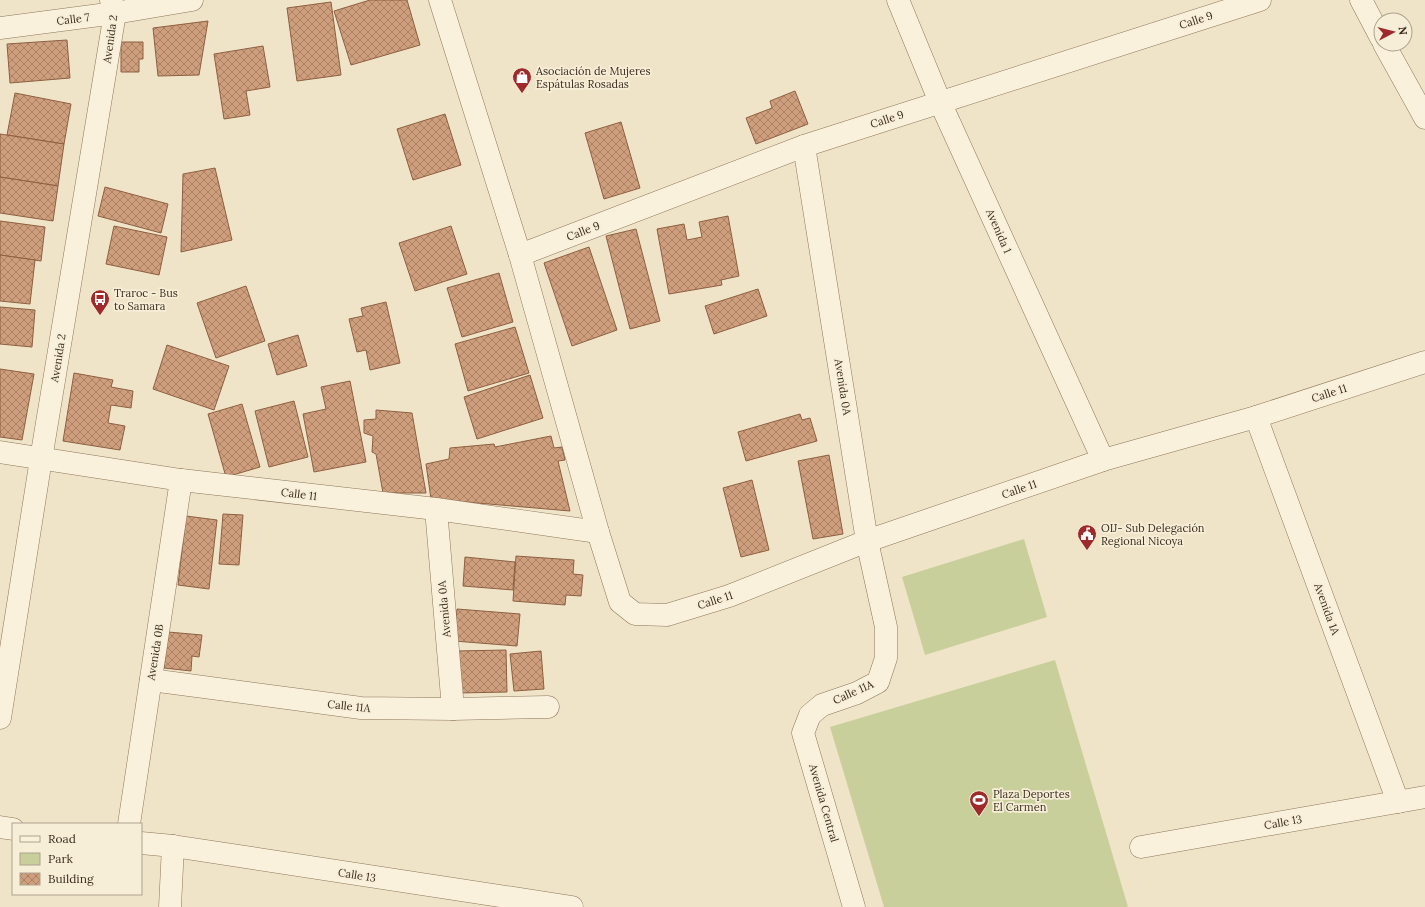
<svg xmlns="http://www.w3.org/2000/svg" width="1425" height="907" viewBox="0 0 1425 907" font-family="Lora,serif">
	<defs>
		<pattern id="building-cross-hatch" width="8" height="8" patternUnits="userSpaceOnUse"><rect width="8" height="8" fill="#cf9f7d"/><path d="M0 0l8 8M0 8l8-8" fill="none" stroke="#a98266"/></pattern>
	</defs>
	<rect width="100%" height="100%" fill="#f0e4c8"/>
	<g fill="#c9cf9b">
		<path d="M 1024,539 L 1047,617 L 925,655 L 902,577 Z"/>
		<path d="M 1055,660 L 1128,907 L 884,907 L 830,727 Z"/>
	</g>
	<g fill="url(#building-cross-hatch)" stroke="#8d5f41">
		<path d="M 370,0 L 407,0 L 420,45 L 351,65 L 334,11 Z"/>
		<path d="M 331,2 L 341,75 L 297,81 L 287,8 Z"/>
		<path d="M 208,21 L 199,75 L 158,76 L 153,28 Z"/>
		<path d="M 67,40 L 70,78 L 10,83 L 7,44 Z"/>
		<path d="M 121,42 L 143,42 L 143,59 L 139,59 L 139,72 L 121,72 Z"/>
		<path d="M 263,46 L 270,87 L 246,91 L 250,115 L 224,119 L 214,54 Z"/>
		<path d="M 795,91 L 808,124 L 756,144 L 746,118 L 772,108 L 770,101 Z"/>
		<path d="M 15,93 L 71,104 L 64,144 L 7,135 Z"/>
		<path d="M 445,114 L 461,165 L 413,180 L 397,129 Z"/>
		<path d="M 621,122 L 640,188 L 604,199 L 585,133 Z"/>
		<path d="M 0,134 L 64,144 L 58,186 L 0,177 Z"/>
		<path d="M 215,168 L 232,240 L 181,252 L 183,174 Z"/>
		<path d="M 0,177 L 58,186 L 53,221 L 0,213 Z"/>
		<path d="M 105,187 L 168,204 L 161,233 L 98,216 Z"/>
		<path d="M 728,216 L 739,276 L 721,280 L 722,285 L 669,294 L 657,229 L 684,224 L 687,240 L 702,237 L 699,222 Z"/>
		<path d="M 0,221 L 45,227 L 41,261 L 0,255 Z"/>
		<path d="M 114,226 L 167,237 L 159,275 L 106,264 Z"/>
		<path d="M 451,226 L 467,274 L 415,291 L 399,243 Z"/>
		<path d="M 636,229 L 660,321 L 630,329 L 606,236 Z"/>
		<path d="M 589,247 L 617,330 L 572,346 L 544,263 Z"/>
		<path d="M 0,255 L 35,260 L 30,304 L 0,301 Z"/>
		<path d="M 499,273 L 513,322 L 462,337 L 447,288 Z"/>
		<path d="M 246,286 L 265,341 L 216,358 L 197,303 Z"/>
		<path d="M 758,289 L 767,316 L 714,334 L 705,306 Z"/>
		<path d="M 386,302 L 400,363 L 370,370 L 366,350 L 357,352 L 349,319 L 363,316 L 361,308 Z"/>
		<path d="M 0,307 L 35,310 L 32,347 L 0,344 Z"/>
		<path d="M 515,327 L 529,373 L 468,391 L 455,344 Z"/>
		<path d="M 298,335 L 307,366 L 277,375 L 268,344 Z"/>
		<path d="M 167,345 L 229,366 L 214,410 L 153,389 Z"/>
		<path d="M 0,369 L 34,374 L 22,440 L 0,437 Z"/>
		<path d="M 74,373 L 113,380 L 111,387 L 133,391 L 131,408 L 111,405 L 108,423 L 125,426 L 120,450 L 63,441 Z"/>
		<path d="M 530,375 L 543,418 L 477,439 L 464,397 Z"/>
		<path d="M 350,381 L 366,462 L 314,472 L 303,414 L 326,409 L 321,387 Z"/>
		<path d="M 294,401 L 308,457 L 269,467 L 255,411 Z"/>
		<path d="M 242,404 L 260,467 L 226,477 L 208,414 Z"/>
		<path d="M 376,410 L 412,413 L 426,493 L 383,493 L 376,454 L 372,452 L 373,436 L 364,433 L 364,420 L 376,419 Z"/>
		<path d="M 800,414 L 802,420 L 810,418 L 817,441 L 746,461 L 738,432 Z"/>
		<path d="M 551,436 L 554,448 L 562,447 L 565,460 L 558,461 L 570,511 L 431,499 L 426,464 L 449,459 L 450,448 L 494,444 L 495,447 Z"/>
		<path d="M 829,455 L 843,534 L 813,539 L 798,461 Z"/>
		<path d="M 752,480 L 769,550 L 741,557 L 723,488 Z"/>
		<path d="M 223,514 L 243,515 L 239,565 L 219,564 Z"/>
		<path d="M 186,516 L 217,520 L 209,589 L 178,585 Z"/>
		<path d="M 516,556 L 574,560 L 573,574 L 583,575 L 581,596 L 566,595 L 565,605 L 513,601 Z"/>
		<path d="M 465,557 L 515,562 L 513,590 L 463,586 Z"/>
		<path d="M 457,609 L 520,614 L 517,646 L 454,641 Z"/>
		<path d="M 168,632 L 202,635 L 199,657 L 192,656 L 191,671 L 164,668 Z"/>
		<path d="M 506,650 L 507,692 L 458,693 L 457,651 Z"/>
		<path d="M 541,651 L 544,689 L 514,691 L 510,654 Z"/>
	</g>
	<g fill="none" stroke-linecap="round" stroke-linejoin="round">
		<defs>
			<g id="minor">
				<path d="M 440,0 L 520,255 L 598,532 L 620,602 L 635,614 L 667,615 L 729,596 L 867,541 L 1103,460 L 1256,417 L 1425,362"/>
				<path d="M 898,0 L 940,102 L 1103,460"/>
				<path d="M 1361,0 L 1381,38"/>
				<path d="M 0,28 L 115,13 L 192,0"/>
				<path d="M 1384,44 L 1425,118"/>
				<path d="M 804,146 L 867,541 L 886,627 L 886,658 L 878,682 L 857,693 L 822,705 L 810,715 L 803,733 L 854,907"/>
				<path d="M 520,255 L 804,146 L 1260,0"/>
				<path d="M 1256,417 L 1398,802"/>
				<path d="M 0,452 L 181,480 L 436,509 L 598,532"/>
				<path d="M 436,509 L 453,709"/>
				<path d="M 151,680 L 361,708 L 453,709 L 548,707"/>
				<path d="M 0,718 L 41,459 L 115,13 L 111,0"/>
				<path d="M 129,824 L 181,480"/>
				<path d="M 0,827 L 13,829"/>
				<path d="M 141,843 L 173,846 L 572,907"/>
				<path d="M 1141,847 L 1425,797"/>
				<path d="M 170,907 L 173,846"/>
			</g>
		</defs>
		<use href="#minor" stroke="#8d765c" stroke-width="23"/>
		<use href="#minor" stroke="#faf1dc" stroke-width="22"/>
	</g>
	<defs>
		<symbol id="shop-pin" viewBox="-11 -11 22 30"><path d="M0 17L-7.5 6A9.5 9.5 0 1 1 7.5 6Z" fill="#9e2a2b" stroke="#f7eed8"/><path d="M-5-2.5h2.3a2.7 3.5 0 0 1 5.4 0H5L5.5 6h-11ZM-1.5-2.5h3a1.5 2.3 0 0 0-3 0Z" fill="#fff"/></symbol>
		<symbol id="bus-pin" viewBox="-11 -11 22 30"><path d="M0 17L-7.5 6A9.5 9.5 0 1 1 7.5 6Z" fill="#9e2a2b" stroke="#f7eed8"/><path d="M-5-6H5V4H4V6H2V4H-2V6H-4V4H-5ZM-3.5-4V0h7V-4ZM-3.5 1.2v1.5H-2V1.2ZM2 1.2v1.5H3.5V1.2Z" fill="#fff"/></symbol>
		<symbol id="civic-pin" viewBox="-11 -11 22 30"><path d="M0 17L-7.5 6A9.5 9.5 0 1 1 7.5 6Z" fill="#9e2a2b" stroke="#f7eed8"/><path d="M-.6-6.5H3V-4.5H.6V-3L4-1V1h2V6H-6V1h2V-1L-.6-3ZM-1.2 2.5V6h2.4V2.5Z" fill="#fff"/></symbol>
		<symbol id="stadium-pin" viewBox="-11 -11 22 30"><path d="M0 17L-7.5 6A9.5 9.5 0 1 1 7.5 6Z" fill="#9e2a2b" stroke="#f7eed8"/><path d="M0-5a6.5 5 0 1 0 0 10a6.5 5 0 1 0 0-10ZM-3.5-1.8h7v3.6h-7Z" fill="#fff"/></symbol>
	</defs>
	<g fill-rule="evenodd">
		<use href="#shop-pin" x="511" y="66" width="22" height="30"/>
		<use href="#bus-pin" x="89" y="288" width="22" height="30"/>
		<use href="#civic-pin" x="1076" y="523" width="22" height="30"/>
		<use href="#stadium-pin" x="968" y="789" width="22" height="30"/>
	</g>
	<g text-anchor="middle" stroke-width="3.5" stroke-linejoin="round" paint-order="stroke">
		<g font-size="11" fill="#3d2e20" stroke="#f7eed8">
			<text transform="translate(73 19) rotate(-7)" y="4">Calle 7</text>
			<text transform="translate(1196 20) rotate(-18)" y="4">Calle 9</text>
			<text transform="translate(110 39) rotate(-82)" y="4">Avenida 2</text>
			<text transform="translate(887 119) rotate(-18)" y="4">Calle 9</text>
			<text transform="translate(583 231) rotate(-21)" y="4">Calle 9</text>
			<text transform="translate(999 231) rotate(66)" y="4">Avenida 1</text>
			<text transform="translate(58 358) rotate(-81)" y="4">Avenida 2</text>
			<text transform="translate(843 387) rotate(81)" y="4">Avenida 0A</text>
			<text transform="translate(1329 393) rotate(-18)" y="4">Calle 11</text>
			<text transform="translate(1019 489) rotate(-19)" y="4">Calle 11</text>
			<text transform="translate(299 494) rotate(7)" y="4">Calle 11</text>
			<text transform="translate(715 600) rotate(-18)" y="4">Calle 11</text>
			<text transform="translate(444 609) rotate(-95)" y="4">Avenida 0A</text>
			<text transform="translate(1327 609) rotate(70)" y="4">Avenida 1A</text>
			<text transform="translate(155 652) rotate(-81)" y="4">Avenida 0B</text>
			<text transform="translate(853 692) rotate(-24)" y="4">Calle 11A</text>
			<text transform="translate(349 706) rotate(6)" y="4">Calle 11A</text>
			<text transform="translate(824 803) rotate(74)" y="4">Avenida Central</text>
			<text transform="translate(1283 822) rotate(-10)" y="4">Calle 13</text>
			<text transform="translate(357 875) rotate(9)" y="4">Calle 13</text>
		</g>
		<g font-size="11" fill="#3d2e20" stroke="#f7eed8" text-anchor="start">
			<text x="536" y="75">Asociación de Mujeres<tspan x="536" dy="13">Espátulas Rosadas</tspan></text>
			<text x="114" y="297">Traroc - Bus<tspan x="114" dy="13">to Samara</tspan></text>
			<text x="1101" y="532">OIJ- Sub Delegación<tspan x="1101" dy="13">Regional Nicoya</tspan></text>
			<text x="993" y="798">Plaza Deportes<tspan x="993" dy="13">El Carmen</tspan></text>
		</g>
	</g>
	<rect x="12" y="823" width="130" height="72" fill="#f7eed8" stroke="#ada18e"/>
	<rect x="20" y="836" width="20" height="6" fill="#faf1dc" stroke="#ada18e"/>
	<text x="48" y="843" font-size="12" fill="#3d2e20">Road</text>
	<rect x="20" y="853" width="20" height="12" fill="#c9cf9b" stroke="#ada18e"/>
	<text x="48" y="863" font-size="12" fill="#3d2e20">Park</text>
	<rect x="20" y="873" width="20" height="12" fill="url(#building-cross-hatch)" stroke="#ada18e"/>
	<text x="48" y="883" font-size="12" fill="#3d2e20">Building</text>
	<g transform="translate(1393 32) rotate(83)"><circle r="19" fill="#f7eed8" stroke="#ada18e"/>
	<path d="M0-3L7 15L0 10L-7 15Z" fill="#9e2a2b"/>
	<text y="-6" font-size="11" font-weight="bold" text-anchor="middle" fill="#3d2e20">N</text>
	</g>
</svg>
